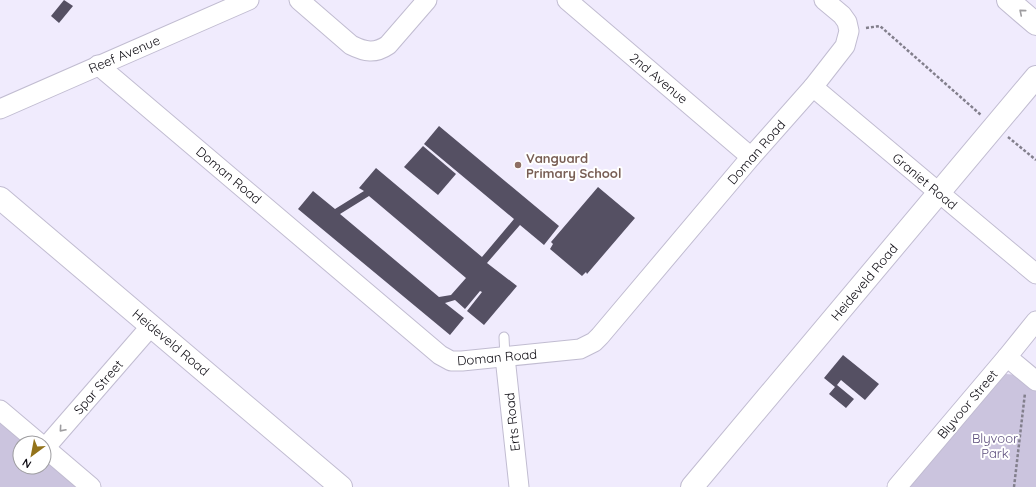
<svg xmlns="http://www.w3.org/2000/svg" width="1036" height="487" viewBox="0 0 1036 487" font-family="Quicksand,sans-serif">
	<rect width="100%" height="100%" fill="#f0ebfd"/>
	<g fill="#cbc4de">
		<path d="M 1006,374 L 1018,375 L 1036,389 L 1036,487 L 906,487 L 1001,376 Z"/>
		<path d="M 0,420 L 27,443 L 20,443 L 20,467 L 44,467 L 44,457 L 80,487 L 0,487 Z"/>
	</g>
	<g fill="#555063" fill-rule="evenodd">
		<path d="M 64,0 L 73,6 L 59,23 L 51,16 Z"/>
		<path d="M 439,126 L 559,226 L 544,245 L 520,225 L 487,263 L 517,286 L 484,325 L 467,311 L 482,292 L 480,291 L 465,309 L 455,300 L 445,303 L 464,318 L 450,335 L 298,209 L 313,191 L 335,209 L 364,191 L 359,188 L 376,168 L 482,257 L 514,219 L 424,144 ZM 369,196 L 466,278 L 451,295 L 439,297 L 340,214 Z"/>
		<path d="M 423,146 L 456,174 L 438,195 L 404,167 Z"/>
		<path d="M 598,187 L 635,218 L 587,274 L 586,272 L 582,276 L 550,249 L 553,244 L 551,242 Z"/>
		<path d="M 843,355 L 879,384 L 865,400 L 841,380 L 837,385 L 854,399 L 846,408 L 829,394 L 835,387 L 824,378 Z"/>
	</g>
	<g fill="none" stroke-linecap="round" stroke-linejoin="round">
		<defs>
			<path id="service" d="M 504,337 L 505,357"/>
			<g id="minor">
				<path d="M 299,0 L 351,45 C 365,52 375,54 388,45 L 427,0"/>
				<path d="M 567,0 L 751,157"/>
				<path d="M 98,65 L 440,355 L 451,361 L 462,361 L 580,349 L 594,342 L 600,336 L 751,157 L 813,87 L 845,46 L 849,31 L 847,22 L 842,15 L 824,0"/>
				<path d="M 813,87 L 1036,274"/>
				<path d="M 0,109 L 249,0"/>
				<path d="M 505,357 L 519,487"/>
				<path d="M 1007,357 L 1036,381"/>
				<path d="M 0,410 L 39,443"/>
				<path d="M 44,447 L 91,487"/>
				<path d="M 45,448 L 151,326"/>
				<path d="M 897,487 L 1007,357 L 1036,321"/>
			</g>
			<g id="tertiary">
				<path d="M 0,198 L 341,487"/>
				<path d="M 692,487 L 1036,77"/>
			</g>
			<path id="secondary" d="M 1008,0 L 1036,24"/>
		</defs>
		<use href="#service" stroke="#c1bcd1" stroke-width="11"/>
		<use href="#minor" stroke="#c1bcd1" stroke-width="21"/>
		<use href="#tertiary" stroke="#c1bcd1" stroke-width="24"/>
		<use href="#secondary" stroke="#c1bcd1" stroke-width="24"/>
		<g stroke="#827f8c" stroke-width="2.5" stroke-dasharray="3 2" stroke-linecap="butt">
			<path d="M 866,28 L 880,26 L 981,115"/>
			<path d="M 1008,137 L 1036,160"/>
			<path d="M 1014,487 L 1025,393"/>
		</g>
		<use href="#service" stroke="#fff" stroke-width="9"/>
		<use href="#minor" stroke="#fff" stroke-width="19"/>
		<use href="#tertiary" stroke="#fff" stroke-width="22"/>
		<use href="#secondary" stroke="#fff" stroke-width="22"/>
	</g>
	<defs><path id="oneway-chevron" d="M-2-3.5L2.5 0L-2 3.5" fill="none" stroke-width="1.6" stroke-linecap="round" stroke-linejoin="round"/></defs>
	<g stroke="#9e9da0">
		<use href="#oneway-chevron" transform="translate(1022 12) rotate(-140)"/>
		<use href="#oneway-chevron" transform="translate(62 429) rotate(131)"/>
	</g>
	<circle fill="#8d6e63" stroke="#fff" stroke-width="1.5" cx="518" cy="165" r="4"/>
	<g text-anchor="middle" stroke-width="4" stroke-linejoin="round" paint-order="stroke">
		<g font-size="13" fill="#0c0a11" stroke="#fff">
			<text transform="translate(124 54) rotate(-23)" y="5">Reef Avenue</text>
			<text transform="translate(659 78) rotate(40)" y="5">2nd Avenue</text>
			<text transform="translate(756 152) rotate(-49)" y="5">Doman Road</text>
			<text transform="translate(229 175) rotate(40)" y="5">Doman Road</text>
			<text transform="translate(925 181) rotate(40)" y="5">Graniet Road</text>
			<text transform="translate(864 282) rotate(-50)" y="5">Heideveld Road</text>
			<text transform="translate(171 342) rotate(40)" y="5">Heideveld Road</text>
			<text transform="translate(497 357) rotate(-5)" y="5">Doman Road</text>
			<text transform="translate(98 387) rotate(-49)" y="5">Spar Street</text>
			<text transform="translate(967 404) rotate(-50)" y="5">Blyvoor Street</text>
			<text transform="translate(512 422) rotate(-96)" y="5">Erts Road</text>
		</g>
		<g font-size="13" font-weight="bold" fill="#785e54" stroke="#fff" text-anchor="start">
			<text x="526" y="163">Vanguard<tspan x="526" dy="15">Primary School</tspan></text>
		</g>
		<g font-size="13" fill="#5d4e7d" stroke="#fff">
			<text x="995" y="443">Blyvoor<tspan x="995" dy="15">Park</tspan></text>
		</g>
	</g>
	<g transform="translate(32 455) rotate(212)"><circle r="19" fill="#ffffff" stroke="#9e9da0"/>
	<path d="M0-3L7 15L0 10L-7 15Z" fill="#93731a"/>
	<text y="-6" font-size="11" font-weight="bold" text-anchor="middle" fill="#0c0a11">N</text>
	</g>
</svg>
